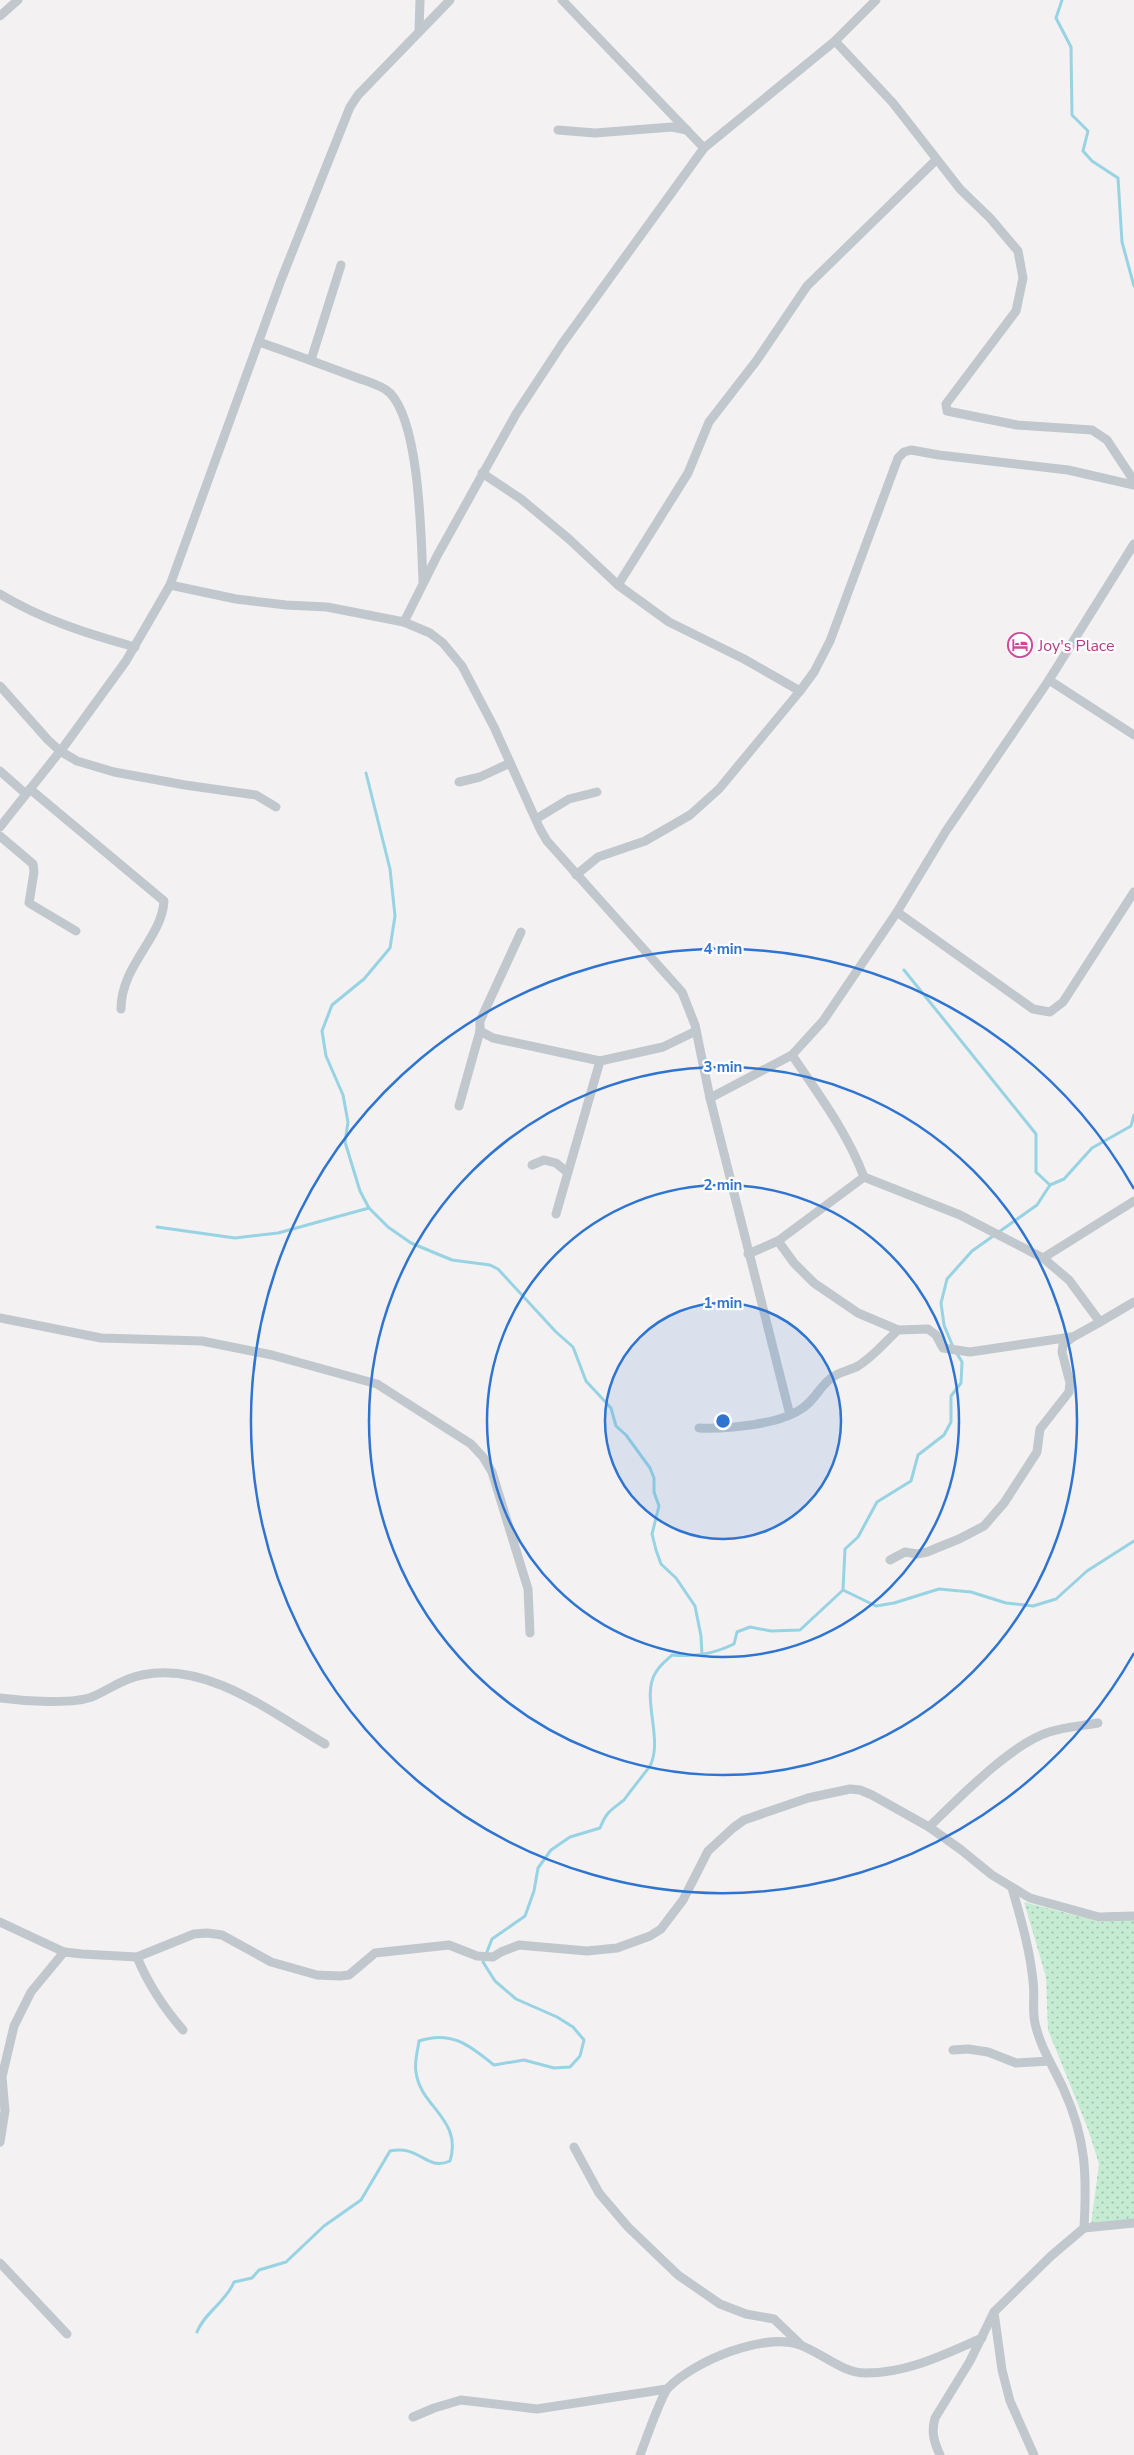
<svg xmlns="http://www.w3.org/2000/svg" width="1134" height="2455" viewBox="0 0 1134 2455" font-family="'Nunito Sans',sans-serif">
	<defs>
		<pattern id="grass-dots" width="8" height="8" patternUnits="userSpaceOnUse" patternTransform="scale(1.25)"><rect width="8" height="8" fill="#c5ebd3"/><path d="M2 2h.1M6 6h.1" fill="none" stroke="#a2c1ae" stroke-width="1.8" stroke-linecap="round"/></pattern>
	</defs>
	<rect width="100%" height="100%" fill="#f3f1f1"/>
	<path fill="url(#grass-dots)" d="M 1024,1902 L 1101,1922 L 1134,1917 L 1134,2223 L 1091,2224 L 1099,2164 L 1088,2129 L 1048,2030 L 1046,1977 Z"/>
	<g fill="none" stroke-linecap="round" stroke-linejoin="round">
		<g stroke="#97d3e3" stroke-width="3">
			<path d="M 1062,0 L 1056,18 L 1071,47 L 1072,115 L 1088,131 L 1083,151 L 1092,161 L 1118,178 L 1122,242 L 1134,286"/>
			<path d="M 366,773 L 390,869 L 395,916 L 390,948 L 364,979 L 332,1005 L 322,1031 L 326,1056 L 343,1095 L 348,1122 L 345,1142 L 360,1191 L 369,1208 L 388,1227 L 411,1243 L 452,1260 L 490,1265 L 498,1269 L 556,1332 L 573,1347 L 586,1381 L 611,1408 L 616,1426 L 626,1435 L 650,1468 L 654,1478 L 654,1492 L 659,1506 L 652,1534 L 656,1550 L 661,1564 L 676,1578 L 695,1606 L 701,1636 L 702,1655"/>
			<path d="M 904,970 L 1036,1134 L 1036,1172 L 1050,1185"/>
			<path d="M 157,1227 L 235,1238 L 278,1233 L 369,1208"/>
			<path d="M 953,1347 L 944,1325 L 941,1303 L 947,1279 L 972,1251 L 1037,1205 L 1050,1185 L 1064,1179 L 1092,1148 L 1131,1126 L 1134,1115"/>
			<path d="M 843,1590 L 845,1549 L 858,1537 L 877,1502 L 911,1481 L 918,1455 L 944,1435 L 951,1422 L 951,1396 L 961,1383 L 962,1362 L 956,1352"/>
			<path d="M 197,2332 C 204,2313 226,2302 234,2282 L 252,2278 L 259,2270 L 286,2262 L 324,2226 L 361,2200 L 390,2151 C 419,2144 427,2172 450,2161 C 463,2119 420,2107 416,2072 C 414,2062 418,2050 419,2041 C 451,2030 469,2045 494,2065 L 524,2060 L 554,2068 L 570,2067 L 580,2056 L 584,2040 L 573,2027 L 557,2017 L 516,1999 L 495,1981 L 483,1962 L 492,1939 L 525,1916 L 534,1891 L 538,1868 L 551,1850 L 570,1837 L 600,1828 C 607,1811 610,1811 624,1800 C 625,1798 648,1769 650,1766 C 664,1739 640,1696 656,1672 C 660,1665 667,1660 672,1655 C 695,1657 713,1654 734,1644 L 737,1632 L 750,1627 L 771,1631 L 800,1630 L 843,1590 L 876,1606 L 894,1603 L 939,1589 L 971,1592 L 1006,1603 L 1033,1606 L 1056,1599 L 1087,1571 L 1134,1541"/>
		</g>
		<g stroke="#c0c8cd" stroke-width="9">
			<path d="M 562,0 L 704,148"/>
			<path d="M 0,16 L 18,0"/>
			<path d="M 419,31 L 420,0"/>
			<path d="M 835,41 L 876,0"/>
			<path d="M 558,130 L 595,133 L 672,127 L 687,130"/>
			<path d="M 259,342 C 291,353 323,365 355,377 C 365,381 382,385 390,393 C 420,424 421,537 423,581"/>
			<path d="M 311,360 L 341,265"/>
			<path d="M 482,473 L 521,499 L 569,539 L 618,585 L 669,622 L 744,659 L 800,691 L 719,789 L 690,815 L 645,841 L 598,857 L 576,875"/>
			<path d="M 170,585 L 236,599 L 286,605 L 327,607 L 404,622 L 437,556 L 516,414 L 562,344 L 704,148 L 835,41 L 893,103 L 960,189 L 990,218 L 1018,251 L 1023,278 L 1016,311 L 946,404 L 947,411 L 1017,425 L 1092,430 L 1107,440 L 1134,481"/>
			<path d="M 618,585 L 688,473 L 709,422 L 757,360 L 807,286 L 936,160"/>
			<path d="M 0,594 C 41,619 88,634 135,647"/>
			<path d="M 404,622 L 430,633 L 443,643 L 462,666 L 494,727 L 540,829 L 547,841 L 682,992 L 695,1025 L 710,1098"/>
			<path d="M 1049,680 L 1134,735"/>
			<path d="M 0,686 L 48,740 L 60,751 L 77,761 L 114,772 L 185,785 L 256,795 L 276,807"/>
			<path d="M 800,691 L 814,672 L 830,641 L 898,458 L 904,452 L 911,450 L 939,455 L 1068,470 L 1134,485"/>
			<path d="M 0,771 L 26,794"/>
			<path d="M 459,782 L 480,777 L 510,763"/>
			<path d="M 30,789 L 164,901 C 162,938 121,965 121,1009"/>
			<path d="M 536,819 L 569,799 L 597,792"/>
			<path d="M 0,827 L 65,745 L 126,661 L 170,585 L 281,280 L 350,107 L 358,95 L 450,0"/>
			<path d="M 0,836 L 33,864 L 34,872 L 29,903 L 76,931"/>
			<path d="M 897,912 L 1033,1009 L 1050,1012 L 1063,1002 L 1134,892"/>
			<path d="M 480,1031 L 493,1038 L 600,1061 L 663,1047 L 696,1031"/>
			<path d="M 459,1106 L 480,1031 L 480,1021 L 521,932"/>
			<path d="M 532,1165 L 544,1160 L 556,1163 L 567,1172"/>
			<path d="M 864,1177 L 960,1215 L 1043,1258"/>
			<path d="M 1134,1201 L 1043,1258 L 1069,1280 L 1100,1322 L 1134,1302"/>
			<path d="M 556,1214 L 600,1061"/>
			<path d="M 778,1241 L 794,1263 L 814,1283 L 858,1313 L 898,1330 L 928,1329 L 936,1335 L 943,1348 L 970,1352 L 1071,1337"/>
			<path d="M 748,1254 L 778,1241 L 864,1177 C 847,1132 819,1095 792,1055"/>
			<path d="M 0,1318 L 101,1338 L 202,1341 L 272,1355 L 377,1384 L 471,1444 L 483,1457 L 492,1472 L 528,1589 L 530,1633"/>
			<path d="M 790,1415 L 710,1098 L 792,1055 L 823,1021 L 897,912 L 946,831 L 1049,680 L 1134,544"/>
			<path d="M 699,1428 C 727,1429 781,1425 804,1407 C 815,1399 820,1387 830,1379 C 837,1372 849,1371 858,1366 C 873,1357 885,1342 898,1330"/>
			<path d="M 890,1560 L 905,1552 L 917,1554 L 927,1552 L 959,1539 L 984,1526 L 1004,1503 L 1037,1452 L 1040,1429 L 1069,1392 L 1070,1383 L 1062,1352 L 1063,1345 L 1073,1337 L 1100,1322"/>
			<path d="M 0,1698 C 22,1701 75,1705 94,1696 C 110,1689 124,1678 142,1675 C 207,1661 272,1713 325,1744"/>
			<path d="M 929,1827 C 958,1799 1011,1744 1049,1732 C 1064,1727 1082,1726 1098,1723"/>
			<path d="M 0,1922 L 64,1952 L 82,1954 L 137,1957 L 194,1934 L 207,1933 L 222,1935 L 271,1962 L 317,1975 L 340,1976 L 349,1975 L 375,1953 L 449,1945 L 477,1956 L 493,1957 L 501,1952 L 519,1945 L 587,1951 L 617,1948 L 650,1936 L 661,1929 L 683,1900 L 708,1851 L 733,1828 L 744,1820 L 808,1798 L 850,1789 L 860,1790 L 872,1795 L 929,1827 L 960,1849 L 992,1875 L 1030,1898 L 1099,1917 L 1134,1916"/>
			<path d="M 137,1957 C 149,1986 163,2007 183,2030"/>
			<path d="M 953,2050 L 968,2049 L 988,2052 L 1016,2063 L 1049,2061"/>
			<path d="M 0,2142 L 5,2111 L 2,2077 L 14,2026 L 31,1992 L 64,1952"/>
			<path d="M 574,2147 L 599,2193 L 628,2227 L 678,2275 L 720,2304 L 746,2314 L 774,2319 L 800,2344"/>
			<path d="M 1084,2228 L 1134,2223"/>
			<path d="M 0,2263 L 67,2334"/>
			<path d="M 994,2312 L 1002,2370 L 1010,2401 L 1034,2455"/>
			<path d="M 413,2417 L 434,2408 L 461,2400 L 537,2409 L 667,2389"/>
			<path d="M 640,2455 C 645,2442 661,2396 668,2388 C 694,2361 764,2332 800,2345 C 822,2353 842,2373 866,2373 C 908,2373 945,2354 982,2338"/>
			<path d="M 940,2455 C 934,2442 931,2432 935,2418 L 970,2361 L 994,2312 L 1051,2256 L 1084,2228 C 1087,2174 1086,2139 1064,2090 C 1054,2068 1040,2047 1035,2023 C 1032,2010 1035,1995 1033,1981 C 1030,1950 1021,1919 1012,1888"/>
		</g>
	</g>
	<circle cx="723" cy="1421" r="118" fill="#2e74d0" fill-opacity=".12"/>
	<g fill="none" stroke="#2e74d0" stroke-width="2.5">
		<circle cx="723" cy="1421" r="118"/>
		<circle cx="723" cy="1421" r="236"/>
		<circle cx="723" cy="1421" r="354"/>
		<path d="M1134 1653A472 472 0 1 1 1134 1189"/>
	</g>
	<defs>
		<symbol id="hotel-ring" viewBox="-11 -11 22 22"><circle r="9.5" fill="#fff" stroke="#d1479c" stroke-width="1.5"/><path d="M-6-4.5h1.5V1H6V5H4.5V3h-9V5H-6ZM-4 0a1.8 1.8 0 1 1 3.6 0ZM.5 0V-2.5h3Q6-2.5 6 0Z" fill="#d1479c"/></symbol>
	</defs>
	<g fill-rule="evenodd">
		<use href="#hotel-ring" x="1006" y="631" width="28" height="28"/>
	</g>
	<g text-anchor="middle" stroke-width="4.5" stroke-linejoin="round" paint-order="stroke">
		<g font-size="16" fill="#b23c85" stroke="#fff" text-anchor="start">
			<text x="1038" y="651">Joy's Place</text>
		</g>
	</g>
	<circle cx="723" cy="1421" r="8" fill="#2e74d0" stroke="#fff" stroke-width="2.5"/>
	<g font-size="15" text-anchor="middle" font-weight="bold" fill="#2e74d0" stroke="#fff" stroke-width="4.5" stroke-linejoin="round" paint-order="stroke">
		<text x="723" y="954">4 min</text>
		<text x="723" y="1072">3 min</text>
		<text x="723" y="1190">2 min</text>
		<text x="723" y="1308">1 min</text>
	</g>
</svg>
